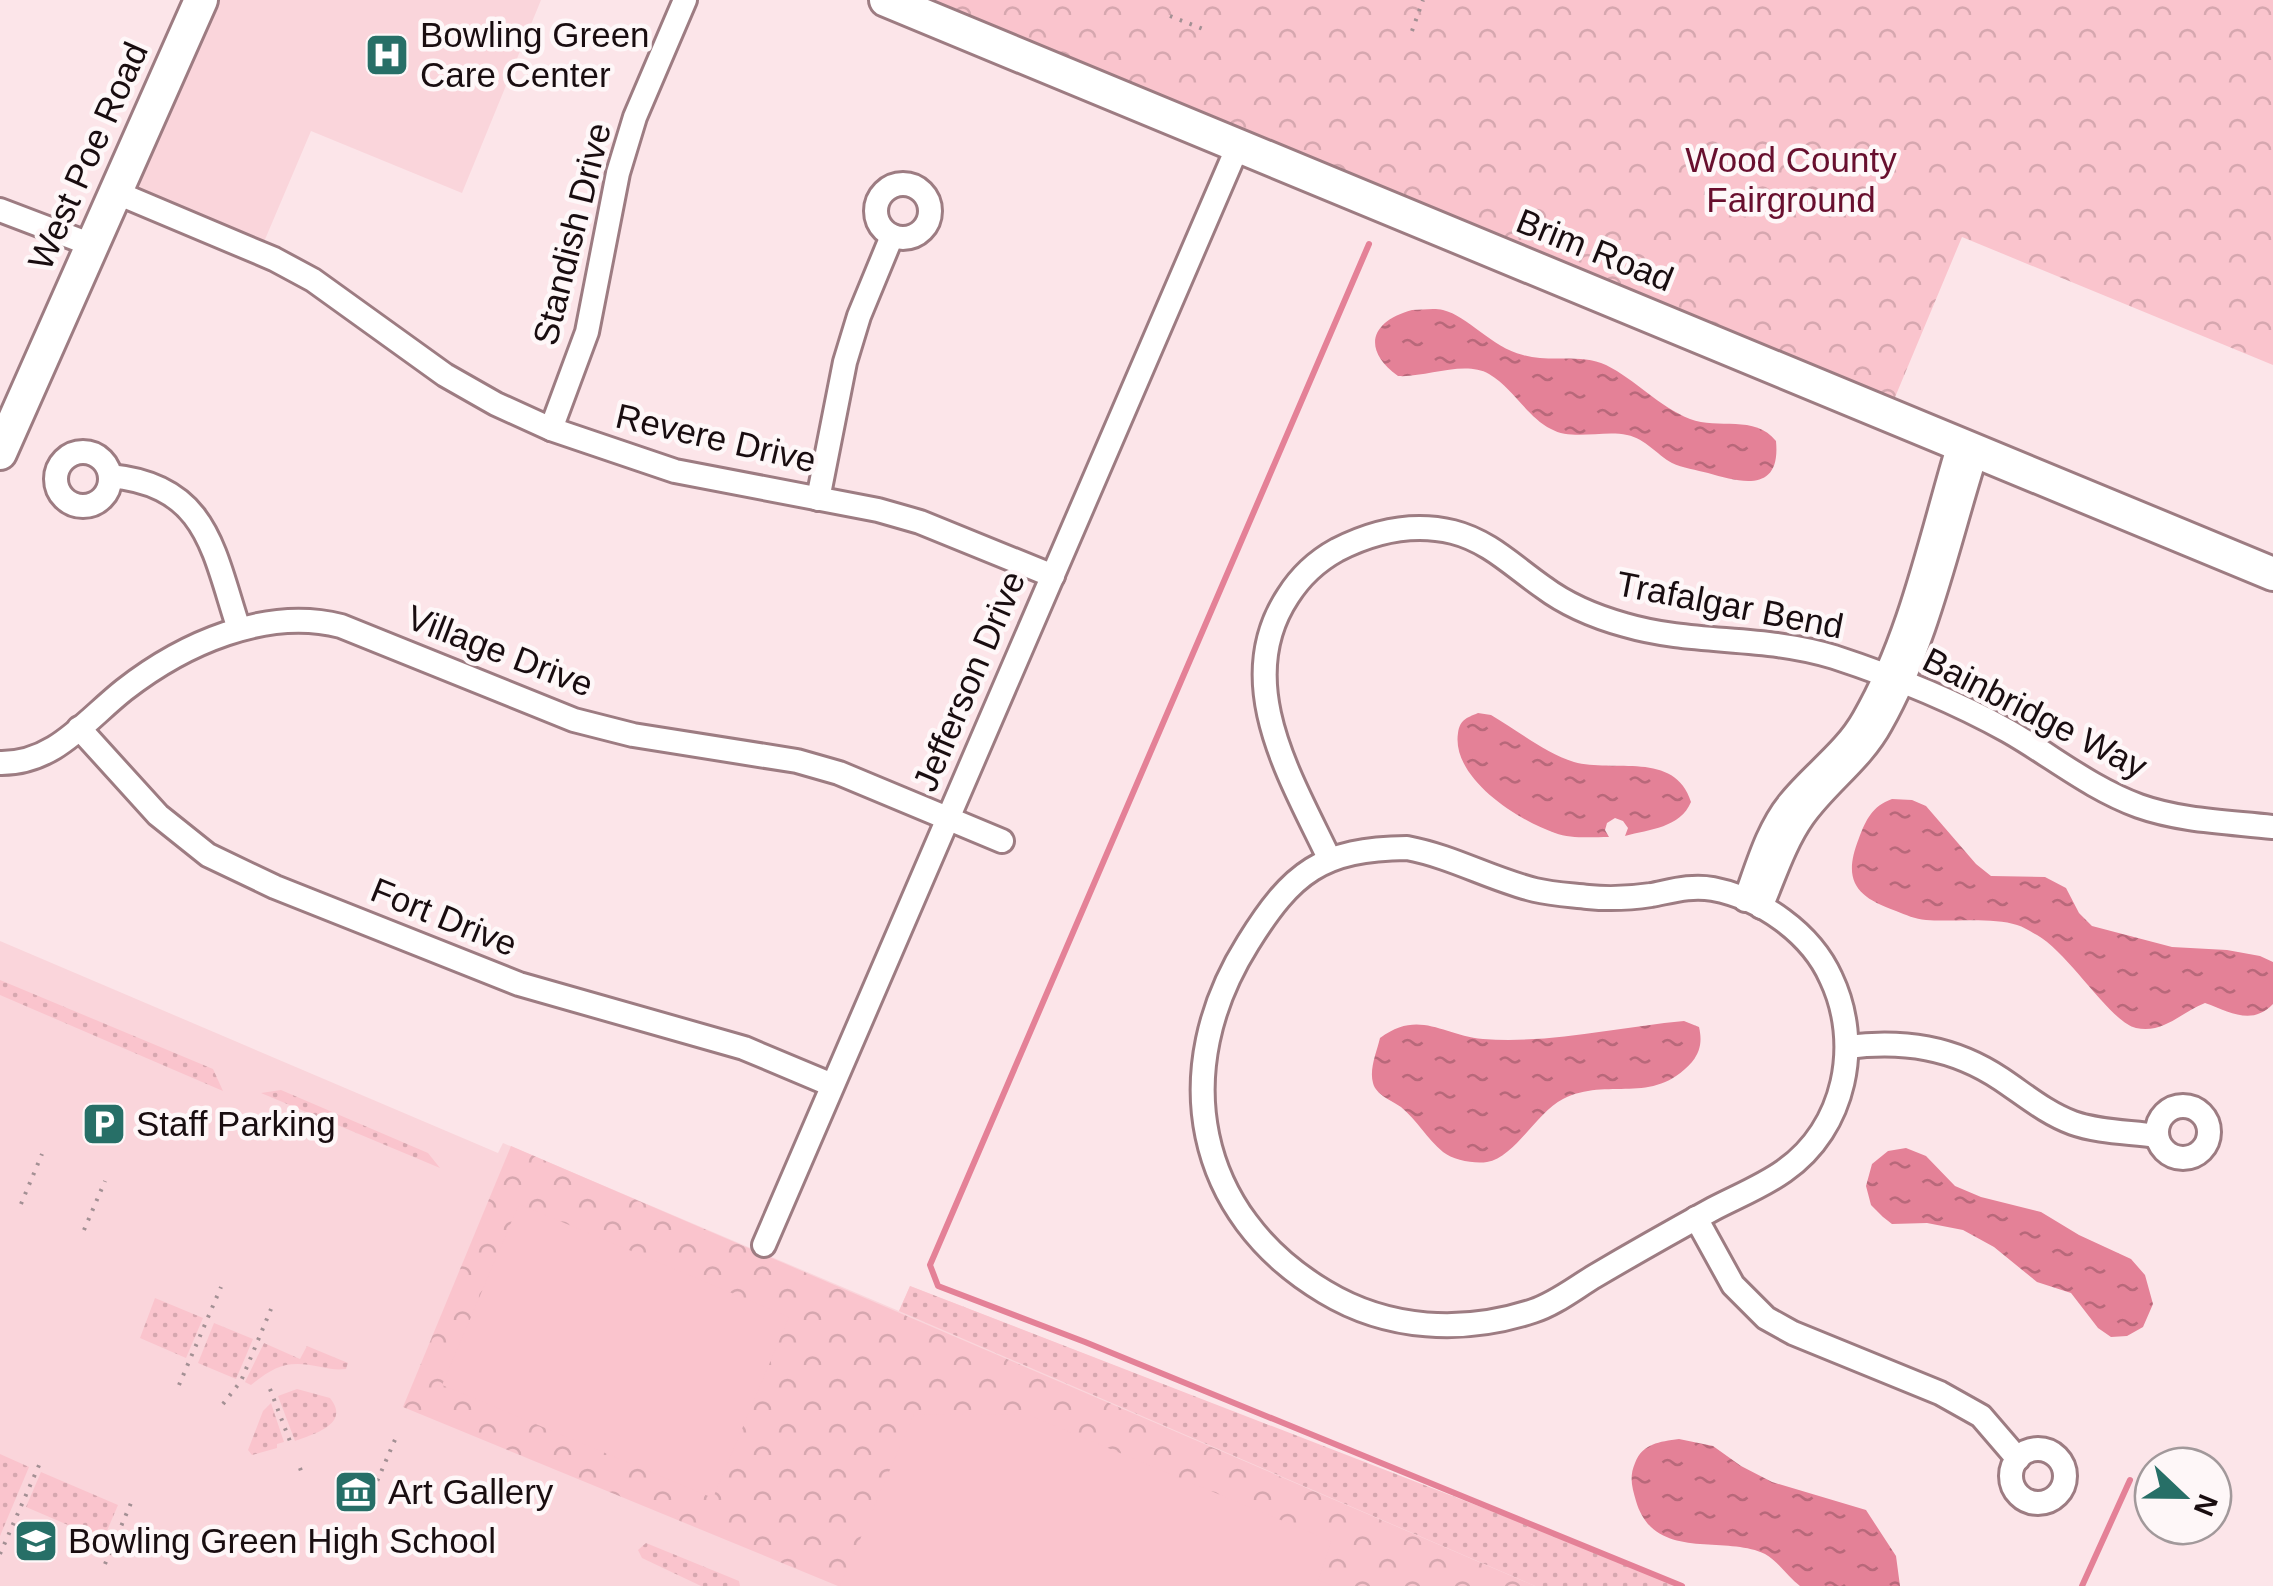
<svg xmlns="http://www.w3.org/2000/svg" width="2273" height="1586" viewBox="0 0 2273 1586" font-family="Arial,sans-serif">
	<defs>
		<pattern id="grass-dots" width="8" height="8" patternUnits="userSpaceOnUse" patternTransform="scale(2.5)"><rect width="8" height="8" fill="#fac4cd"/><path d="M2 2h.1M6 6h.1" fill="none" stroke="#d6a7af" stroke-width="1.8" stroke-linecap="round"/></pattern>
		<pattern id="park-crowns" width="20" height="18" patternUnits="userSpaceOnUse" patternTransform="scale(2.5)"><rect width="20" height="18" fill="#fac4cd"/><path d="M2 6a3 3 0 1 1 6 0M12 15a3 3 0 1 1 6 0" fill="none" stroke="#d6a7af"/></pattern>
		<pattern id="water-ripples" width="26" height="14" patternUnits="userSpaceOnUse" patternTransform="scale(2.5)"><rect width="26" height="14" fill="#e48197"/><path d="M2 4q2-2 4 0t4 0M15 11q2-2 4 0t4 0" fill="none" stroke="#b8687a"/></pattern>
	</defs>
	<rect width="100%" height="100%" fill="#fce5e9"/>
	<g fill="#fad5db">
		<path d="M 218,0 L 541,0 L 462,193 L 311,131 L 255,263 L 122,208 Z"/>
		<path d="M 0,941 L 498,1153 L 503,1143 L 899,1311 L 910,1286 L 1680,1586 L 0,1586 Z"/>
	</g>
	<g fill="url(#grass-dots)">
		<path d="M 0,980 L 213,1069 L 223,1091 L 0,995 Z"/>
		<path d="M 281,1090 L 428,1153 L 440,1168 L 261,1093 Z"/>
		<path d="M 910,1286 L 1685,1586 L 1535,1586 L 899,1311 Z"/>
		<path d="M 155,1298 L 203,1318 L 186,1358 L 140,1338 Z"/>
		<path d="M 214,1323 L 253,1339 L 236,1379 L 198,1363 Z"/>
		<path d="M 264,1343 L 300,1359 L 307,1346 L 348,1363 L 346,1369 C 336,1370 331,1369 321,1367 C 288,1360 276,1365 251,1385 L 245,1382 Z"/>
		<path d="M 297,1389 L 330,1398 C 351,1424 314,1434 295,1441 L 278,1396 Z"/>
		<path d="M 271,1403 L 284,1442 L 277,1444 L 277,1448 L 252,1455 L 248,1450 L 263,1411 Z"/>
		<path d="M 0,1454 L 29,1467 L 0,1536 Z"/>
		<path d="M 41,1472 L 118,1505 L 103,1540 L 26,1507 Z"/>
		<path d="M 646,1543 L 739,1581 L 740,1586 L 701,1586 L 642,1558 L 638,1550 Z"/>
	</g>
	<g fill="url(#park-crowns)">
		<path d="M 886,0 L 2273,0 L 2273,365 L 1962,237 L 1888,414 Z"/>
		<path d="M 511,1146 L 1535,1586 L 838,1586 L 403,1407 Z"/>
	</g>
	<g fill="#fac4cd">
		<path d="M 519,1204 L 789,1317 L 713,1498 L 442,1385 Z"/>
		<path d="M 914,1414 L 1029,1415 L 1331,1541 L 1318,1580 L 1333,1586 L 840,1586 Z"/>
	</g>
	<g fill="url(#water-ripples)">
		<path d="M 1412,310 C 1422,310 1434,308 1443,310 C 1468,316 1491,347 1523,355 C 1550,363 1580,353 1606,365 C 1636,380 1658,406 1690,419 C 1718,430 1755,414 1776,441 C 1781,493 1742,483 1708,473 C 1697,470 1682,468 1672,463 C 1656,454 1646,439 1627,435 C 1603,430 1572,441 1551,429 C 1526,416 1513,388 1489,374 C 1464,360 1425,378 1398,376 C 1361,349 1371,321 1412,310 Z"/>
		<path d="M 1478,713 L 1491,715 C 1517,730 1545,753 1574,762 C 1613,773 1675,750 1691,802 C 1680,828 1650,829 1625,836 L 1628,828 L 1623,821 L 1615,818 L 1607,823 L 1605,830 L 1609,837 C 1592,837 1571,839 1555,833 C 1519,821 1451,778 1458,733 C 1460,720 1466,718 1478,713 Z"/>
		<path d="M 1892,799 L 1912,800 L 1926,806 L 1976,864 L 1991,876 L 2045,877 L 2066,888 L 2079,913 L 2092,926 L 2172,947 L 2227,950 L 2260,956 L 2273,962 L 2273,1004 C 2252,1026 2230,1012 2205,1003 C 2181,1012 2164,1034 2136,1028 C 2110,1022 2070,954 2037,935 C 2031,932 2024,927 2017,925 C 1993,917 1952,922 1926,920 C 1915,919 1906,915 1896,911 C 1856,897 1842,881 1859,838 C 1866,820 1872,806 1892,799 Z"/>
		<path d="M 1684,1021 L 1699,1027 C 1702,1040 1701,1051 1692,1062 C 1652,1107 1608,1076 1563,1099 C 1536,1113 1515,1157 1487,1162 C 1474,1164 1453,1160 1443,1152 C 1427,1139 1417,1120 1401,1107 C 1391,1100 1376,1095 1373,1083 C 1369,1069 1377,1051 1380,1038 C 1419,1009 1442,1035 1483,1039 C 1551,1044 1618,1027 1684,1021 Z"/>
		<path d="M 1906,1148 L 1926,1156 L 1955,1186 L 1981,1197 L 2041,1212 L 2079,1235 L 2131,1259 L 2145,1275 L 2153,1304 L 2143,1327 L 2127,1336 L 2111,1337 L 2098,1328 L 2071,1293 L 2037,1282 L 1994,1247 L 1963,1230 L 1927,1223 L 1892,1224 L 1883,1217 L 1871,1205 L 1866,1186 L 1872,1164 L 1888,1151 Z"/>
		<path d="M 1679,1439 L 1713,1446 L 1741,1466 L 1772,1482 L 1866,1510 L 1896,1556 L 1900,1586 L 1800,1586 C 1788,1577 1778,1561 1765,1554 C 1725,1534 1654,1563 1636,1501 C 1632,1487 1629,1477 1635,1463 C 1643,1443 1659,1442 1679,1439 Z"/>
	</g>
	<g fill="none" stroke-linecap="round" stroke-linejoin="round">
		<g stroke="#e48197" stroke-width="6">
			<path d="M 1369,244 L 930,1265 L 938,1286 L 1085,1342 L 1682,1586"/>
			<path d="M 2082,1586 L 2130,1480"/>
		</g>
		<defs>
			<g id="street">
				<circle cx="903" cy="211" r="27"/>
				<path d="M 115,192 L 274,259 L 313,280 L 445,375 L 496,404 L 551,429 L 675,471 L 878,510 L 920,522 L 1053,576"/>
				<path d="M 0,210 L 92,245"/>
				<path d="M 551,429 L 587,332 L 618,173 L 635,117 L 685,0"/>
				<circle cx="83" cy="479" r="27"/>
				<path d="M 110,476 C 208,485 213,551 239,629"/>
				<path d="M 818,499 L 845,362 L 859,316 L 892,236"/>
				<path d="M 79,728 L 158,815 L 208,855 L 275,887 L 519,984 L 744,1048 L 832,1085"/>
				<path d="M 0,763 C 54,764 85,721 124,690 C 183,644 265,607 341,626 L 574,720 L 633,735 L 797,761 L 839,773 L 1002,841"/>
				<path d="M 1407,848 C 1454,857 1490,879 1535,890 C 1552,894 1571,895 1588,897 C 1608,899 1631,898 1651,895 C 1672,891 1691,885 1713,889 C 1761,898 1811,933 1831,978 C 1862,1043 1846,1128 1784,1171 C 1763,1186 1736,1197 1713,1209 C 1673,1231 1634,1253 1595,1276 C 1575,1288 1555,1304 1533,1311 C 1463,1334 1388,1330 1325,1292 C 1194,1214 1168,1070 1248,943 C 1292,872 1322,849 1407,848 Z"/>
				<path d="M 1329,858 C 1291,778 1231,682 1288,596 C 1300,577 1317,561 1337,550 C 1374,531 1412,522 1453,532 C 1489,541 1514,567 1543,587 C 1567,605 1596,617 1625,625 C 1693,645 1763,635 1834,657 C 1892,676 1954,701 2008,731 C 2052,756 2090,788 2139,806 C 2181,821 2229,822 2273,827"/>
				<path d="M 1745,900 C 1757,868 1767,830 1789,803 C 1813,773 1845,752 1864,718 C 1911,637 1932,533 1959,444"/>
				<path d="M 1761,907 C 1774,877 1784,844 1803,817 C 1827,783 1861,761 1881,724 C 1928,641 1948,541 1977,451"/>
				<path d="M 1847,1047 C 1903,1040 1953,1047 2001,1079 C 2025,1095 2046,1113 2073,1123 C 2098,1132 2130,1132 2157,1136"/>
				<circle cx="2183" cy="1132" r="26"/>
				<path d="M 1696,1218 L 1733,1285 L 1766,1318 L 1793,1333 L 1940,1393 L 1981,1416 L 2018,1459"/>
				<path d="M 764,1245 L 1238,146"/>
				<circle cx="2038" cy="1476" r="27"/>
			</g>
			<g id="secondary">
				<path d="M 886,0 L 2273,574"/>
				<path d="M 0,453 L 201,0"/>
			</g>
		</defs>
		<use href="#street" stroke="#9d7c82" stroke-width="28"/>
		<use href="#secondary" stroke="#9d7c82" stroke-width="38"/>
		<g stroke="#a39094" stroke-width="4" stroke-dasharray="2.5 8" stroke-linecap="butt">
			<path d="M 1170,16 L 1203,29"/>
			<path d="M 1412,31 L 1423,0"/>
			<path d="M 21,1204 L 42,1154"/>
			<path d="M 84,1230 L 105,1181"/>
			<path d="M 179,1385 L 221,1287"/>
			<path d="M 270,1389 L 291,1444"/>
			<path d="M 223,1404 L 241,1381 L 271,1309"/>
			<path d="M 300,1468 L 302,1474"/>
			<path d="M 369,1500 L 397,1435"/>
			<path d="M 0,1554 L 40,1463"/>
			<path d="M 105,1564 L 131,1503"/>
		</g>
		<use href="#street" stroke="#fff" stroke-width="22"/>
		<use href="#secondary" stroke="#fff" stroke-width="32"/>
	</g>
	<defs>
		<symbol id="hospital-square" viewBox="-11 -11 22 22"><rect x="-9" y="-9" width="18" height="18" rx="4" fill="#276f67" stroke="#fef7f8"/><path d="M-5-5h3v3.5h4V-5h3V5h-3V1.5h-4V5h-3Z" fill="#fff"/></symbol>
		<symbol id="parking-square" viewBox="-11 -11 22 22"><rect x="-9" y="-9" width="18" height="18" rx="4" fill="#276f67" stroke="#fef7f8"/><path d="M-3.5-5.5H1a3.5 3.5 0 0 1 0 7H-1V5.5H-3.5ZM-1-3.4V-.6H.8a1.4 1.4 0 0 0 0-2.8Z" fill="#fff"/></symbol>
		<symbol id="museum-square" viewBox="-11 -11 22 22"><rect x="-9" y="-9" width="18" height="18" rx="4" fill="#276f67" stroke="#fef7f8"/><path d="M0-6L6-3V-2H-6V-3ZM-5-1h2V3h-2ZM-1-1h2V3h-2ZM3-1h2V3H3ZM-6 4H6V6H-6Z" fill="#fff"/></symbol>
		<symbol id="school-square" viewBox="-11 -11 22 22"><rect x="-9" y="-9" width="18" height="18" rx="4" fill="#276f67" stroke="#fef7f8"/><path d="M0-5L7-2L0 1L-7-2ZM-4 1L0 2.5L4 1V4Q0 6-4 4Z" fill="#fff"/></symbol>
	</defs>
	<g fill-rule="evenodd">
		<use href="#hospital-square" x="362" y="30" width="50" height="50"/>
		<use href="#parking-square" x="79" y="1099" width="50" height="50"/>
		<use href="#museum-square" x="331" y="1467" width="50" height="50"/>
		<use href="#school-square" x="11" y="1516" width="50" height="50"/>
	</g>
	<g text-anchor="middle" stroke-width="9" stroke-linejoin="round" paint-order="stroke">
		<g font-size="35" fill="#190d10" stroke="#fef7f8" text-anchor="start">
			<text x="420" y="47">Bowling Green<tspan x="420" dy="40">Care Center</tspan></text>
			<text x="136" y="1136">Staff Parking</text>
			<text x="388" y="1504">Art Gallery</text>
			<text x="68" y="1553">Bowling Green High School</text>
		</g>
		<g font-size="35" fill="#190d10" stroke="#fef7f8">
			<text transform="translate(88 156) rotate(-66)" y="12">West Poe Road</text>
			<text transform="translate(572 234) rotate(-76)" y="12">Standish Drive</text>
			<text transform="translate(1595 250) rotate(22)" y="12">Brim Road</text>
			<text transform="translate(716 438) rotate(13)" y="12">Revere Drive</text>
			<text transform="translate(1730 605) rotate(11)" y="12">Trafalgar Bend</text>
			<text transform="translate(500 651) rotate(21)" y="12">Village Drive</text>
			<text transform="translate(969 681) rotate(-67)" y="12">Jefferson Drive</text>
			<text transform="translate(2035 713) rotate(27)" y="12">Bainbridge Way</text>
			<text transform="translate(444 917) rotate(22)" y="12">Fort Drive</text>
		</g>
		<g font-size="35" fill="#680f2e" stroke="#fef7f8">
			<text x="1791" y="172">Wood County<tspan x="1791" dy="40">Fairground</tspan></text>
		</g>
	</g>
	<g transform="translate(2183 1496) rotate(112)"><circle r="48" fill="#fef7f8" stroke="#a2999b" stroke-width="2.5"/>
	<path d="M0-8L18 38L0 25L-18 38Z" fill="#276f67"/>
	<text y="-15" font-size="28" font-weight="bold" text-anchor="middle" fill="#190d10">N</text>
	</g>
</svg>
